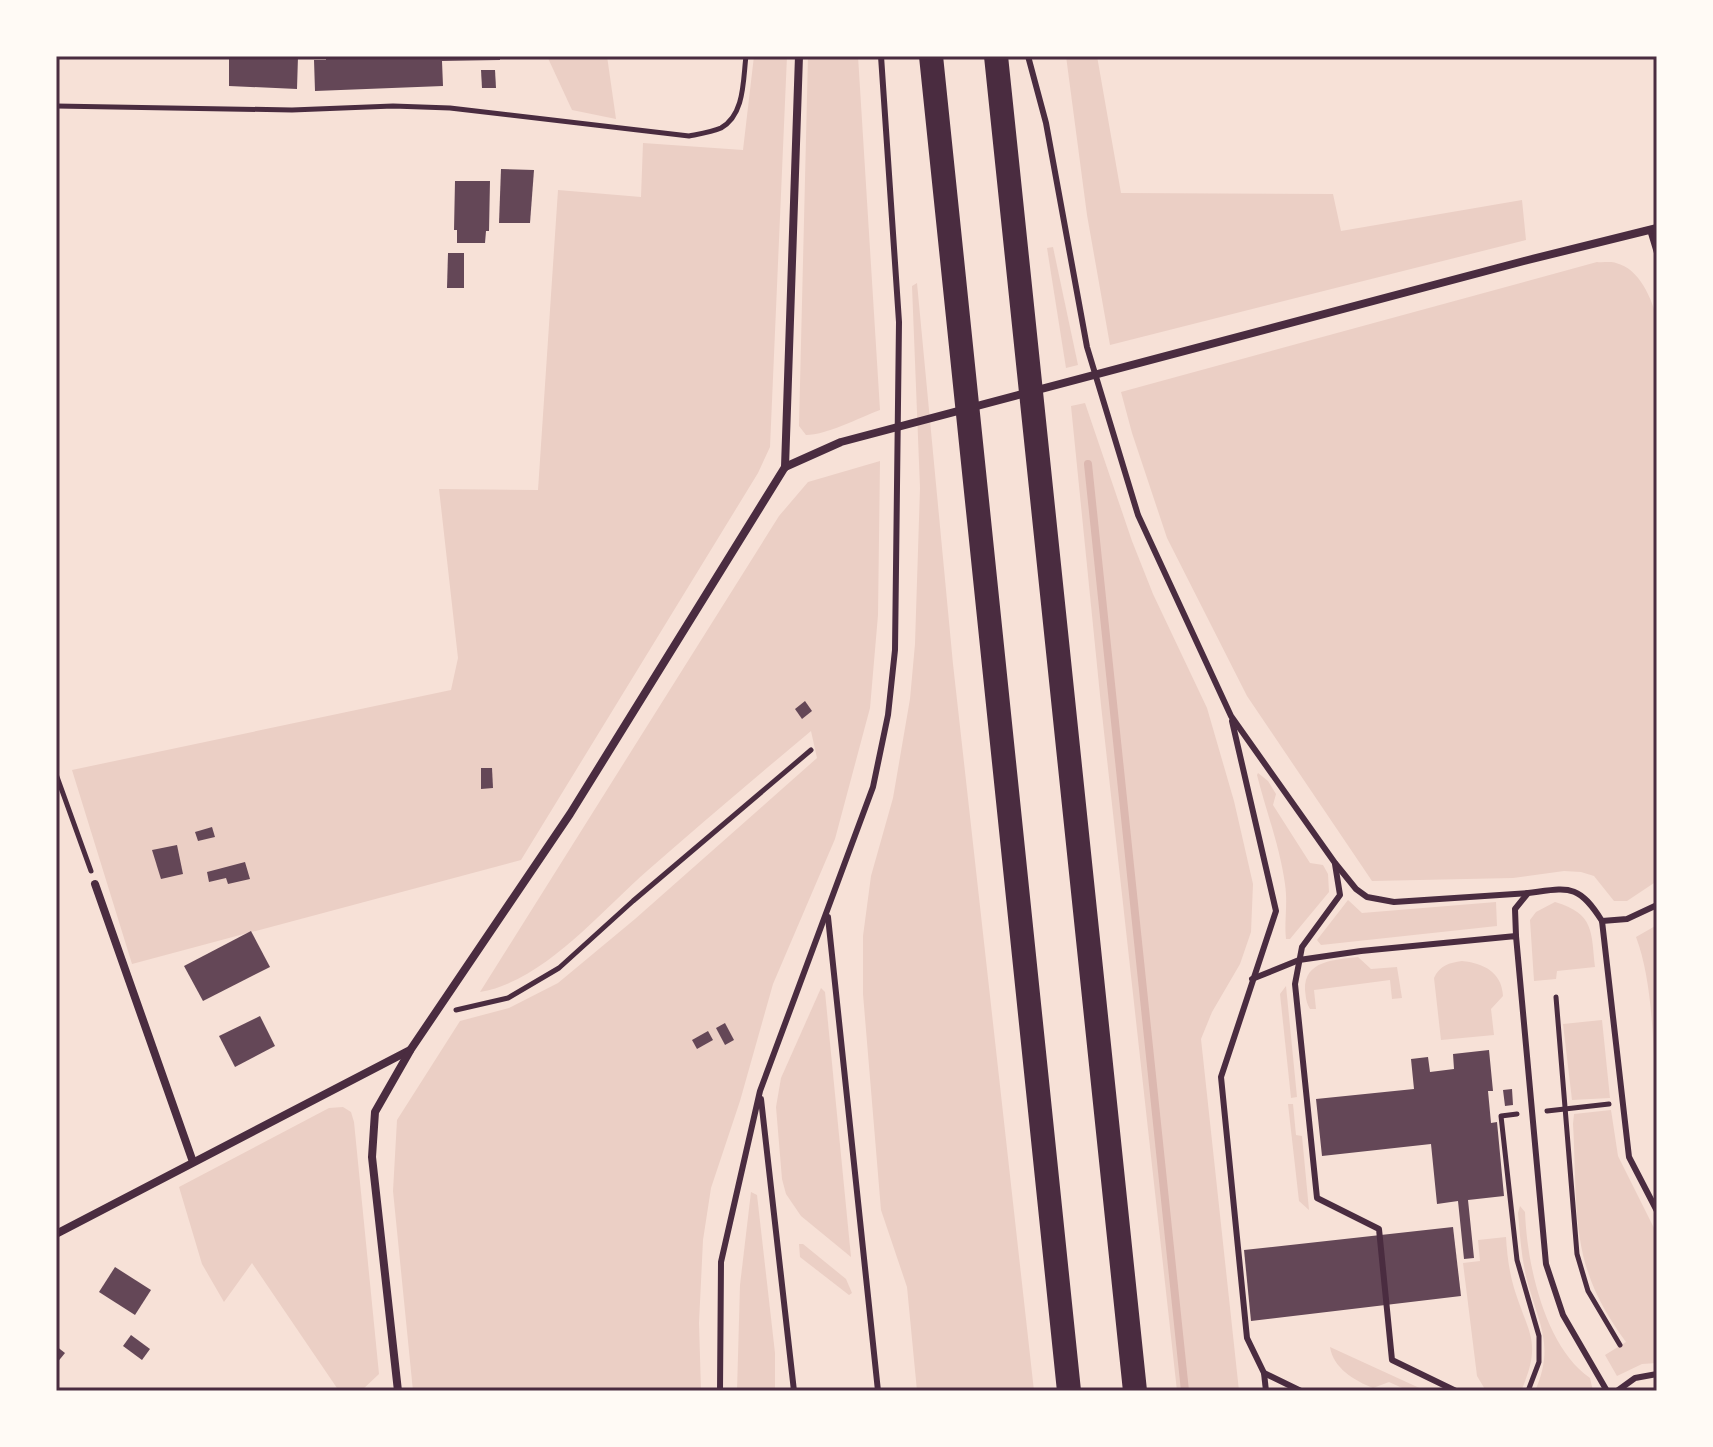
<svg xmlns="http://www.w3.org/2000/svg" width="1713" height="1447" viewBox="0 0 1713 1447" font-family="'DM Sans',sans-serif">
	<rect width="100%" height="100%" fill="#f7e1d7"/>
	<g fill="#ebcfc5">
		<path d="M 547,56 L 607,56 L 616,119 L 572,110 Z"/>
		<path d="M 754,56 L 787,56 L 770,447 L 758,473 L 521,860 L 132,964 L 72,770 L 451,690 L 458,658 L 439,489 L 538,490 L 558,190 L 641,197 L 643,143 L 743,150 Z"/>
		<path d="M 808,56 L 858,56 L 880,410 C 859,418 826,435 806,435 L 799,426 Z"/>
		<path d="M 1066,56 L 1097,56 L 1121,193 L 1333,194 L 1341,231 L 1522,200 L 1526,240 L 1110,345 L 1087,215 Z"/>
		<path d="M 1053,247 L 1078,365 L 1066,368 L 1047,248 Z"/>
		<path d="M 1597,262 C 1602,263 1611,261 1616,263 C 1640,269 1651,298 1657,318 L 1657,881 L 1627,901 L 1614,901 L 1594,876 L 1581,872 L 1564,871 L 1513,878 L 1372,881 L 1247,696 L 1167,538 L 1132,433 L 1121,392 Z"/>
		<path d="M 917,283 L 953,664 L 1034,1391 L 917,1391 L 907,1287 L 881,1210 L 863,994 L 863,936 L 871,876 L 893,798 L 910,699 L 915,644 L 920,488 L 912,286 Z"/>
		<path d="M 1085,403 L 1132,541 L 1153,594 L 1207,708 L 1234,801 L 1253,884 L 1251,932 L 1240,964 L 1212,1012 L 1201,1039 L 1239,1391 L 1177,1391 L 1101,705 L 1071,406 Z"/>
		<path d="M 880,461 L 878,615 L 870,708 L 835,839 L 773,984 L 740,1101 L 711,1188 L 703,1240 L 699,1323 L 701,1391 L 413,1391 L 393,1191 L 397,1120 L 460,1021 L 509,1008 L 558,983 L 635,919 L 817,758 L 811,731 C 756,777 701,824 647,871 C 600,912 544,981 480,992 L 779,516 L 808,482 Z"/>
		<path d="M 1258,773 L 1268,781 L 1276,794 L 1273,805 L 1310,863 L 1323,865 L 1328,874 L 1329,892 L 1290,939 L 1286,939 C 1284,922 1288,904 1285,884 C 1280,847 1266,811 1257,775 Z"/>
		<path d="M 1348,900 L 1362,913 L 1496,902 L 1497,926 L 1321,945 L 1317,940 Z"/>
		<path d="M 1555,902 C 1595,914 1591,932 1595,967 L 1557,971 L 1556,979 L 1534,981 L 1530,920 L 1536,912 Z"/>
		<path d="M 1657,925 L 1657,1115 C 1653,1061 1655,987 1636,937 Z"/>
		<path d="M 1358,957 L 1371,969 L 1397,967 L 1402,998 L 1392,999 L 1390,980 L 1314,990 L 1316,1009 L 1310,1009 C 1306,1002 1306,998 1305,990 C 1304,960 1335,960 1358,957 Z"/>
		<path d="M 1462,961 C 1483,963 1502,972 1503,996 L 1491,1009 L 1494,1035 L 1441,1040 L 1434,978 C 1440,965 1449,963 1462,961 Z"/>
		<path d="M 1286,986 L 1297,1097 L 1291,1098 L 1280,994 Z"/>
		<path d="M 821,988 L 825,992 L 851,1257 L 801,1216 L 786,1194 L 782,1179 L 776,1107 L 781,1078 Z"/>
		<path d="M 1602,1020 L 1610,1098 L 1572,1100 L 1563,1024 Z"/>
		<path d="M 1288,1104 L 1293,1104 L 1296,1135 L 1302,1136 L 1309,1210 L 1299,1201 Z"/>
		<path d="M 343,1107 L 351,1112 L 354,1122 L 379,1374 L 361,1391 L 339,1391 L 252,1263 L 224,1302 L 202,1264 L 179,1187 L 329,1108 Z"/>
		<path d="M 1611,1110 L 1618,1156 L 1657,1234 L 1657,1363 L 1642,1364 L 1617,1376 L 1605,1355 L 1626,1342 C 1610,1320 1596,1297 1588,1272 C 1573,1229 1576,1170 1573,1124 L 1574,1114 Z"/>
		<path d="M 751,1192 L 757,1195 L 775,1353 L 775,1391 L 737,1391 L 740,1285 Z"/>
		<path d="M 1520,1206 L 1525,1212 C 1527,1265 1545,1347 1590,1378 L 1593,1391 L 1535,1391 C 1556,1344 1537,1321 1526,1276 C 1521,1255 1520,1234 1518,1213 Z"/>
		<path d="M 1506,1237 C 1507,1254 1509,1271 1514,1288 C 1528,1334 1543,1341 1521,1391 L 1486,1391 L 1477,1376 L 1463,1263 L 1480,1261 L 1478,1240 Z"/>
		<path d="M 799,1244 L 803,1244 L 846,1279 L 852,1293 L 849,1295 L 800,1257 Z"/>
		<path d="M 1330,1347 L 1426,1391 L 1409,1391 L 1389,1382 L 1373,1388 C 1355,1381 1333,1368 1330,1347 Z"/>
	</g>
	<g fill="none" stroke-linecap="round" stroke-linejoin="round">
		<path stroke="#dcb8b0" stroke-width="8" d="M 1088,464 L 1185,1391"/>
	</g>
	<g fill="#644757">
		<path d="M 229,56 L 298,56 L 297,89 L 229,86 Z"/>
		<path d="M 326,56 L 500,56 L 500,60 L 442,61 L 443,86 L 315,91 L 314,60 L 326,60 Z"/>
		<path d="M 481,70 L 495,70 L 496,88 L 482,88 Z"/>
		<path d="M 501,169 L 534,170 L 530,223 L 499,223 Z"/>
		<path d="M 455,181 L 490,181 L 489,231 L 486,231 L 485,243 L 457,243 L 457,230 L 454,230 Z"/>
		<path d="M 448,253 L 464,253 L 464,288 L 447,288 Z"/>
		<path d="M 805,701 L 812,711 L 802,719 L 795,709 Z"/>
		<path d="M 481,768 L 492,768 L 493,788 L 481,789 Z"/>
		<path d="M 212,827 L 215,837 L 198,841 L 195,832 Z"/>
		<path d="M 177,845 L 183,874 L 161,879 L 152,850 Z"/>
		<path d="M 245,862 L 250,879 L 228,884 L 226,878 L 209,882 L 207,872 Z"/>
		<path d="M 251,931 L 270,967 L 203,1001 L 184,966 Z"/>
		<path d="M 260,1016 L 275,1046 L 235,1067 L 219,1036 Z"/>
		<path d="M 725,1023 L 734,1040 L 725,1045 L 716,1028 Z"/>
		<path d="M 708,1031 L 713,1040 L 697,1049 L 692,1040 Z"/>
		<path d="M 1489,1050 L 1493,1091 L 1488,1091 L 1491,1123 L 1497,1122 L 1504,1196 L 1468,1200 L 1474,1258 L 1464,1259 L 1458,1201 L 1437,1204 L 1431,1144 L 1322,1156 L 1316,1099 L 1414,1089 L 1411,1059 L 1428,1057 L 1430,1072 L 1454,1069 L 1453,1054 Z"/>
		<path d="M 1512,1089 L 1513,1105 L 1505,1106 L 1503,1090 Z"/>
		<path d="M 1453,1227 L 1461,1296 L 1251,1321 L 1244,1250 Z"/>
		<path d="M 115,1267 L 151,1290 L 135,1315 L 99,1292 Z"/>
		<path d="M 131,1335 L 150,1349 L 142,1360 L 123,1346 Z"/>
		<path d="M 56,1346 L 65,1353 L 56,1364 Z"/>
	</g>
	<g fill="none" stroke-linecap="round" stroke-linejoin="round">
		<g stroke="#4a2c40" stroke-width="5">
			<path d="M 56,106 L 292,110 L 393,106 L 450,108 L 689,136 C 699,134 712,132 721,128 C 745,115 743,79 746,56"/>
			<path d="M 56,774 L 91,871"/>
			<path d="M 1556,997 L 1577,1254 L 1588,1291 L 1620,1345"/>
			<path d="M 456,1010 L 508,998 L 559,968 L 633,901 L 811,750"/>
			<path d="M 1547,1111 L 1609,1104"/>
			<path d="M 1517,1114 L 1501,1116 L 1517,1260 L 1539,1336 L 1539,1362 L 1528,1391"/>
		</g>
		<g stroke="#4a2c40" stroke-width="6">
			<path d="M 1028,56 L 1046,123 L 1087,347 L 1138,515 L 1231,716 L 1335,863 L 1356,889 L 1367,897 L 1394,902 L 1528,893"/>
			<path d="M 1650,230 L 1657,253"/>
			<path d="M 1232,721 L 1276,911 L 1221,1077 L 1247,1338 L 1264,1373 L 1301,1391"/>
			<path d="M 1335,864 L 1340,895 L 1302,947 L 1295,984 L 1317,1198 L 1379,1229 L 1392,1360 L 1456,1391"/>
			<path d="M 828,917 L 878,1391"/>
			<path d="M 1602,921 L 1627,919 L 1657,905"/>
			<path d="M 1516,936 L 1515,909 L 1528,893 C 1569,888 1578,883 1602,921 L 1629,1157 L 1657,1211"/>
			<path d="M 1252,979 L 1299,960 L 1361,951 L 1516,936 L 1546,1264 L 1563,1315 L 1607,1391"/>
			<path d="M 761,1099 L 794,1391"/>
			<path d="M 1264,1373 L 1266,1391"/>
			<path d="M 720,1391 L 721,1262 L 760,1091 L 873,787 L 888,715 L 895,650 L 899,322 L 881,56"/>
			<path d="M 1617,1391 L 1635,1378 L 1657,1374"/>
		</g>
		<g stroke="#4a2c40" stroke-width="8">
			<path d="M 785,467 L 799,56"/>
			<path d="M 95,884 L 193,1162"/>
			<path d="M 56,1234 L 410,1050"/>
			<path d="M 398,1391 L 372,1157 L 375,1112 L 411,1049 L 570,814 L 785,467 L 841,442 L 1524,261 L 1657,228"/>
		</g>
		<g stroke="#4a2c40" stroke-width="24">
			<path d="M 931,56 L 1069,1391"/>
			<path d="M 996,56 L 1135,1391"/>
		</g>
	</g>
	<rect width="1713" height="1447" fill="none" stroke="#fffaf5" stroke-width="116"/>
	<rect x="58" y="58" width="1597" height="1331" fill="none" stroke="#4a2c40" stroke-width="3"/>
</svg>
